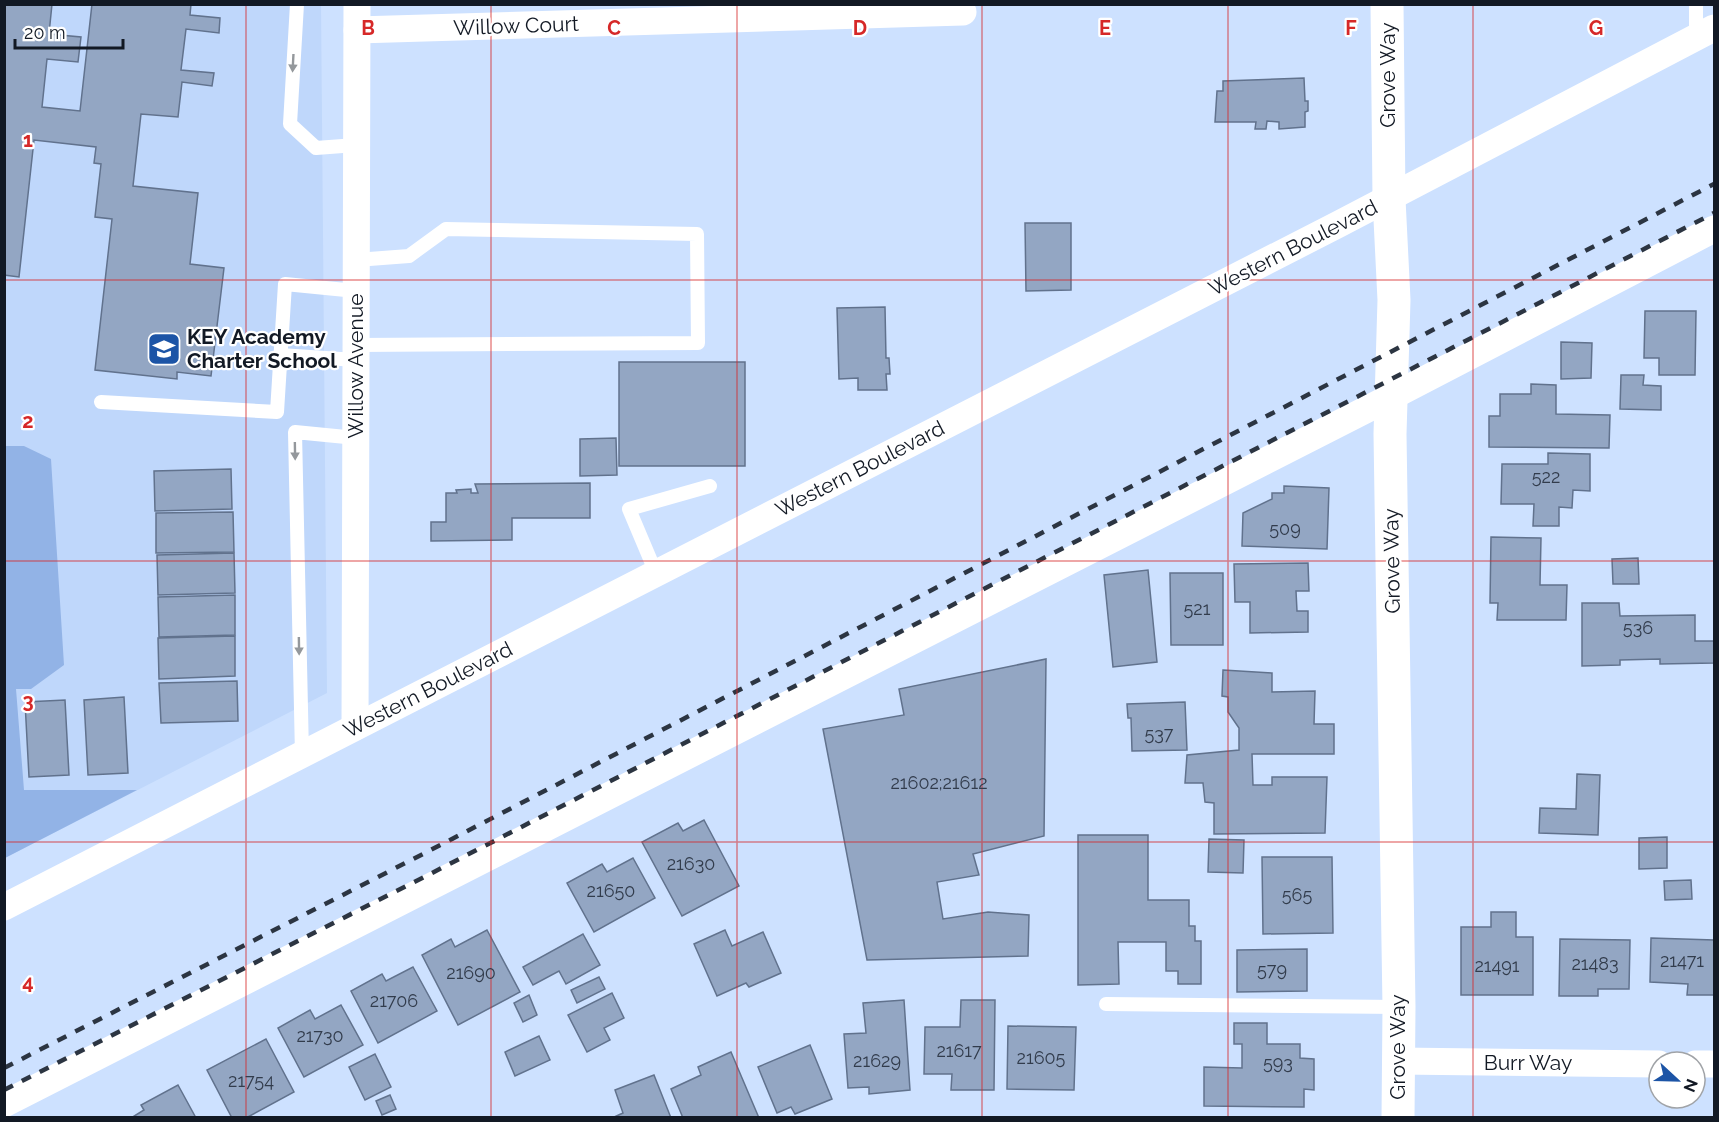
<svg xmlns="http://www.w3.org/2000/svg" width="1719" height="1122" viewBox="0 0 1719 1122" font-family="Raleway,sans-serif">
	<rect width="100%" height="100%" fill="#cde1ff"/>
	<path fill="#bfd7fb" d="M 5,5 L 321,5 L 327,693 L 5,858 Z"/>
	<path fill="#92b3e6" d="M 4,446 L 24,446 L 51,459 L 64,665 L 31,689 L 16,689 L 24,790 L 137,790 L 5,858 Z"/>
	<g fill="#93a6c3" stroke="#61728d" stroke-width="1.5">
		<path d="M 4,4 L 52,4 L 49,34 L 81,37 L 78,62 L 47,59 L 42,107 L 80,111 L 92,4 L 191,4 L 190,15 L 220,18 L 219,33 L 186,29 L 181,70 L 214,73 L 212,86 L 182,82 L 178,117 L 141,114 L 133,186 L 198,193 L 190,264 L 224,268 L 211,376 L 177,372 L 177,379 L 95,370 L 112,219 L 95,217 L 101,164 L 94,163 L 96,147 L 34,140 L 19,277 L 4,275 Z"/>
		<path d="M 1304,78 L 1305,101 L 1308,101 L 1308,111 L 1305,112 L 1305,127 L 1279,129 L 1279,122 L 1267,121 L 1266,129 L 1255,129 L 1256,122 L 1215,122 L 1217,91 L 1223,91 L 1223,81 Z"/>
		<path d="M 1025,223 L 1071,223 L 1071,290 L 1026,291 Z"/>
		<path d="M 885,307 L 886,358 L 889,358 L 890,374 L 886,374 L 887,390 L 858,390 L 858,378 L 839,379 L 837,308 Z"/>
		<path d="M 1645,311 L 1696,311 L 1695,375 L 1659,375 L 1659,358 L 1644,358 Z"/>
		<path d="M 1561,342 L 1592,343 L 1591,378 L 1561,379 Z"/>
		<rect x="619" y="362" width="126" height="104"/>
		<path d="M 1621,375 L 1644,375 L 1643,385 L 1661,386 L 1661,410 L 1620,409 Z"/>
		<path d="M 1531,384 L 1556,385 L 1556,414 L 1610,415 L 1609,448 L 1489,447 L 1489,416 L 1500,416 L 1500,394 L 1531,394 Z"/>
		<path d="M 616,438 L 617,475 L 580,476 L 580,439 Z"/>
		<path d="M 1548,453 L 1590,454 L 1590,491 L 1573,490 L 1572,508 L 1559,507 L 1559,526 L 1533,526 L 1534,504 L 1501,504 L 1502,464 L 1548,464 Z"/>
		<path d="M 231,469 L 232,509 L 155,511 L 154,471 Z"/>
		<path d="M 590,483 L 590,518 L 512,518 L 512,540 L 431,541 L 431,522 L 446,522 L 446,493 L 457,493 L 456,490 L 471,489 L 471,493 L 478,493 L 475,484 Z"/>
		<path d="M 1284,486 L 1329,488 L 1327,549 L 1242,546 L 1243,513 L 1272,499 L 1272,493 L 1284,493 Z"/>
		<path d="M 233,512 L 234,552 L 156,553 L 156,513 Z"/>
		<path d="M 1491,537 L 1541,538 L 1540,585 L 1567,585 L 1566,620 L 1497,620 L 1498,603 L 1490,603 Z"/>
		<path d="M 234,553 L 235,593 L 158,595 L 157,555 Z"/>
		<path d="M 1638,558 L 1639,584 L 1613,584 L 1612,559 Z"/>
		<path d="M 1308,563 L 1309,591 L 1296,591 L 1297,611 L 1308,611 L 1308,632 L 1250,633 L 1250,602 L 1235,602 L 1234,564 Z"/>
		<path d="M 1148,570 L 1157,662 L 1113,667 L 1104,575 Z"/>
		<path d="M 1170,573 L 1223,573 L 1223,645 L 1171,645 Z"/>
		<path d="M 235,595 L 235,635 L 159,637 L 158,597 Z"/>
		<path d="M 1582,603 L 1619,603 L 1620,616 L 1695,615 L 1695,641 L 1714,641 L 1714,663 L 1660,664 L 1660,659 L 1620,660 L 1620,665 L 1582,666 Z"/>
		<path d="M 235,636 L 235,676 L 159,679 L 158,638 Z"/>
		<path d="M 1046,659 L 1044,836 L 973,854 L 979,875 L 937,882 L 943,919 L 988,912 L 1029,915 L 1028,956 L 867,960 L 823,729 L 904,715 L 899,689 Z"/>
		<path d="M 1223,670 L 1272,673 L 1272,692 L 1315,691 L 1314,724 L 1334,724 L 1334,754 L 1252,754 L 1253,785 L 1272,785 L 1272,777 L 1327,777 L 1325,833 L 1214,834 L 1214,803 L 1205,802 L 1203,783 L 1185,783 L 1187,755 L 1239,750 L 1239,728 L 1228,712 L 1228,697 L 1222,696 Z"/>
		<path d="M 237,681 L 238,721 L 161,723 L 159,683 Z"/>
		<path d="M 124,697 L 128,773 L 88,775 L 84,700 Z"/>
		<path d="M 65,700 L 69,775 L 29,777 L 25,702 Z"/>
		<path d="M 1185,702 L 1187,750 L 1132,751 L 1131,718 L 1128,718 L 1127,704 Z"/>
		<path d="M 1577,774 L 1600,775 L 1598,835 L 1539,833 L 1540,808 L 1576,809 Z"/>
		<path d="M 704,820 L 739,886 L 682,916 L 642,842 L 678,823 L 683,831 Z"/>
		<path d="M 1078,835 L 1148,835 L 1148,900 L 1189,900 L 1189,926 L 1195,926 L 1195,941 L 1201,941 L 1201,984 L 1178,984 L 1178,971 L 1166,971 L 1166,942 L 1118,942 L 1119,984 L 1078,985 Z"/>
		<path d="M 1667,837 L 1667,868 L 1639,869 L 1639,838 Z"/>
		<path d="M 1209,839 L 1244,840 L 1243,873 L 1208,872 Z"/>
		<path d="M 1262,857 L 1332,857 L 1333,933 L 1263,934 Z"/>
		<path d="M 633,858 L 655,898 L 594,932 L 567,883 L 602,864 L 607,872 Z"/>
		<path d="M 1691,880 L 1692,899 L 1665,900 L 1664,881 Z"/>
		<path d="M 1491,912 L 1516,912 L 1516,937 L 1533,937 L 1533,995 L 1461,995 L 1461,927 L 1491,927 Z"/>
		<path d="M 487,930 L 520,992 L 458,1025 L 422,955 L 451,939 L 455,947 Z"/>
		<path d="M 725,930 L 732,946 L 763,932 L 781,973 L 749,987 L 746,983 L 717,996 L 694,944 Z"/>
		<path d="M 583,934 L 600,965 L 566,984 L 559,971 L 533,985 L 523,967 Z"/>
		<path d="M 1651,938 L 1714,940 L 1714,995 L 1687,995 L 1688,984 L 1650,982 Z"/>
		<path d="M 1560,939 L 1630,940 L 1629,989 L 1598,989 L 1598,996 L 1559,996 Z"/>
		<path d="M 1307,949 L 1307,991 L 1237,992 L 1237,950 Z"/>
		<path d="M 413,967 L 437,1011 L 378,1043 L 351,991 L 382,974 L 386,981 Z"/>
		<path d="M 599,977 L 605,989 L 577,1003 L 571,990 Z"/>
		<path d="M 612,993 L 624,1018 L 604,1028 L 610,1040 L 587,1052 L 568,1015 Z"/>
		<path d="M 529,995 L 537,1015 L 523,1022 L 514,1003 Z"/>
		<path d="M 904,1000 L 910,1090 L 869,1094 L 869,1087 L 848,1088 L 844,1034 L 866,1033 L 863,1003 Z"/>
		<path d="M 961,1000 L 995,1000 L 994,1090 L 951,1090 L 952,1074 L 924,1074 L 925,1027 L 960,1027 Z"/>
		<path d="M 341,1005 L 363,1045 L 304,1077 L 278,1028 L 310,1010 L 315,1019 Z"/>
		<path d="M 1234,1023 L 1267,1023 L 1267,1044 L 1300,1044 L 1300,1058 L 1314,1059 L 1314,1090 L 1304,1089 L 1304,1107 L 1204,1106 L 1204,1067 L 1242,1068 L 1242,1044 L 1234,1044 Z"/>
		<path d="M 1008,1026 L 1076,1027 L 1074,1090 L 1007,1089 Z"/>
		<path d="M 539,1036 L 550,1060 L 515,1076 L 505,1052 Z"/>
		<path d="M 266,1039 L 294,1092 L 246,1118 L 232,1118 L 207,1070 Z"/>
		<path d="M 810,1045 L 832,1099 L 795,1114 L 791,1107 L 777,1113 L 758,1067 Z"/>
		<path d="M 731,1052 L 759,1118 L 683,1118 L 671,1089 L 701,1075 L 698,1067 Z"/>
		<path d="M 375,1054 L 391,1087 L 365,1100 L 349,1067 Z"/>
		<path d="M 654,1075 L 671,1118 L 612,1118 L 623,1113 L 615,1090 Z"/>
		<path d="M 178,1085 L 196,1118 L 131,1118 L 144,1110 L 141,1105 Z"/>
		<path d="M 390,1095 L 396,1109 L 382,1115 L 376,1101 Z"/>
	</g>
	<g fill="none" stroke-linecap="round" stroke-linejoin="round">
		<g stroke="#fff" stroke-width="14">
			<path d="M 297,4 L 290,124 L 316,148 L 356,145"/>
			<path d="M 1696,37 L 1696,4"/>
			<path d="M 356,345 L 698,343 L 697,234 L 446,229 L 409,256 L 356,260"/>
			<path d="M 280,355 L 356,360"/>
			<path d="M 101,402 L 277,412 L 285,284 L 356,291"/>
			<path d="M 656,573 L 629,509 L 710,486"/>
			<path d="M 302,755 L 295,432 L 356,438"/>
			<path d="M 1106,1004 L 1399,1007"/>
		</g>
		<g stroke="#fff" stroke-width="27">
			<path d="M 357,30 L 963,12"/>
			<path d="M 355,727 L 357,4"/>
			<path d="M 4,907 L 1339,224 L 1714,28"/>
			<path d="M 1398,1061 L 1659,1064"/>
			<path d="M 1695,1064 L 1714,1064"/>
			<path d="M 4,1104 L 1391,397 L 1714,229"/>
		</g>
		<path stroke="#fff" stroke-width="33" d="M 1387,4 L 1389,199 L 1394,300 L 1390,434 L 1399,1007 L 1398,1118"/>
		<g stroke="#2c3542" stroke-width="4.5" stroke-dasharray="10 10" stroke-linecap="butt">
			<path d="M 4,1068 L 423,854 L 1714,184"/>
			<path d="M 4,1090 L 430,874 L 1714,213"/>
		</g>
	</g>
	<defs><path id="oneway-solid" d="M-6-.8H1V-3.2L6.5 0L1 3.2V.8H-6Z" transform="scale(1.5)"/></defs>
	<g fill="#94989c">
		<use href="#oneway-solid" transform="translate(293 63) rotate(93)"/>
		<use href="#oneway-solid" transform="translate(295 451) rotate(89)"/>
		<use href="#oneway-solid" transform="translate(299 646) rotate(89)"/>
	</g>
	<path fill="none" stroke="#d62828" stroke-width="1.5" stroke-opacity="0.55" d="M 246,4 L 246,1118M 491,4 L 491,1118M 737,4 L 737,1118M 982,4 L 982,1118M 1228,4 L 1228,1118M 1473,4 L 1473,1118M 4,280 L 1714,280M 4,561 L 1714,561M 4,842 L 1714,842"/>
	<defs>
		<symbol id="school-square" viewBox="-11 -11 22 22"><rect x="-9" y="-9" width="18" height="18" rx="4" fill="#1c54a6" stroke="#fff"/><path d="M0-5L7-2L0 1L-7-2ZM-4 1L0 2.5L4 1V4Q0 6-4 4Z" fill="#fff"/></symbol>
	</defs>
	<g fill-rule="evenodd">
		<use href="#school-square" x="145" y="330" width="38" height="38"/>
	</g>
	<g text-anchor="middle" stroke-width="4.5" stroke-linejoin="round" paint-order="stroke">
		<g font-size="18" fill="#323c4c">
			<text x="1546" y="483">522</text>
			<text x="1285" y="535">509</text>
			<text x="1197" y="615">521</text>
			<text x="1638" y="634">536</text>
			<text x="1159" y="740">537</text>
			<text x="939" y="789">21602;21612</text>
			<text x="691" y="870">21630</text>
			<text x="611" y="897">21650</text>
			<text x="1297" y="901">565</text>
			<text x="1682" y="967">21471</text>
			<text x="1595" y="970">21483</text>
			<text x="1497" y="972">21491</text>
			<text x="1272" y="976">579</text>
			<text x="471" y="979">21690</text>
			<text x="394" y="1007">21706</text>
			<text x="320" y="1042">21730</text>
			<text x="959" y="1057">21617</text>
			<text x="1041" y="1064">21605</text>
			<text x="877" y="1067">21629</text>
			<text x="1278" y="1069">593</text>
			<text x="251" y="1087">21754</text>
		</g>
		<g font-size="21" fill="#121924" stroke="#fff">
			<text transform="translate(516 26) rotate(-2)" y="7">Willow Court</text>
			<text transform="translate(1388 75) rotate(-90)" y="7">Grove Way</text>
			<text transform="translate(1293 248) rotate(-27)" y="7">Western Boulevard</text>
			<text transform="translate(356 366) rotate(-90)" y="7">Willow Avenue</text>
			<text transform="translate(860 469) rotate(-27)" y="7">Western Boulevard</text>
			<text transform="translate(1392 561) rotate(-91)" y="7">Grove Way</text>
			<text transform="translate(428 690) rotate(-27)" y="7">Western Boulevard</text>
			<text transform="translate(1398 1047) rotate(-90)" y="7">Grove Way</text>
			<text x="1528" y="1070">Burr Way</text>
		</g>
		<g font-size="21" font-weight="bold" fill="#121924" stroke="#fff" text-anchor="start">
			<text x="187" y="344">KEY Academy<tspan x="187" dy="24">Charter School</tspan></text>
		</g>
	</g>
	<g font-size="20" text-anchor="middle" font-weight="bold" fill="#d62828" stroke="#fff" stroke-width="4.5" stroke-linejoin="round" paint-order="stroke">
		<text x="368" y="35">B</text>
		<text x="614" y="35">C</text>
		<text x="860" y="35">D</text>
		<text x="1105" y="35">E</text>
		<text x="1351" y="35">F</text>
		<text x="1596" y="35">G</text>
		<text x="28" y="147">1</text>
		<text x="28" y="428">2</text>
		<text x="28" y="708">3</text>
		<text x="28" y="989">4</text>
	</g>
	<rect width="1719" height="1122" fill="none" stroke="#121924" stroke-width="12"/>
	<g transform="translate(1677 1080) rotate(112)"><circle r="28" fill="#ffffff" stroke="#a0a3a7" stroke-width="1.5"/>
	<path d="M0-4.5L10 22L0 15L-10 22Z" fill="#1c54a6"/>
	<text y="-9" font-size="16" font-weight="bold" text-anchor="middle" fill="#121924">N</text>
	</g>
	<path d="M15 39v9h108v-9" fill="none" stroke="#121924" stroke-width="3"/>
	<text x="24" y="39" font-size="18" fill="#121924" stroke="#ffffff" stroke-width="4.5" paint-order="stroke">20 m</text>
</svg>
